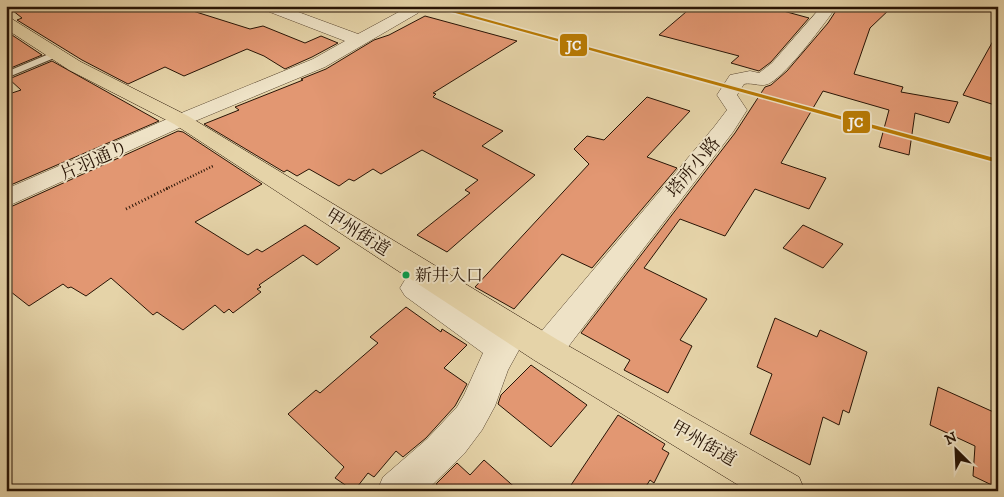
<svg xmlns="http://www.w3.org/2000/svg" width="1004" height="497" viewBox="0 0 1004 497" font-family="'IM FELL DW Pica','Noto Serif JP',serif">
	<rect width="100%" height="100%" fill="#e5d3a8"/>
	<filter id="stains"><feTurbulence type="fractalNoise" baseFrequency=".004" numOctaves="4"/><feColorMatrix values="0 0 0 0 .2 0 0 0 0 .09 0 0 0 0 .02 0 0 0 .5 -.17"/></filter>
	<radialGradient id="worn" r=".72"><stop offset=".6" stop-color="#630" stop-opacity="0"/><stop offset="1" stop-color="#630" stop-opacity=".3"/></radialGradient>
	<g fill="#e29772" stroke="#281405">
		<path d="M 7,6 L 177,6 L 250,29 L 263,26 L 305,43 L 321,36 L 338,43 L 312,57 L 285,69 L 264,56 L 247,49 L 184,76 L 165,67 L 128,84 L 82,60 L 17,20 L 22,18 Z"/>
		<path d="M 693,6 L 765,6 L 809,18 L 771,62 L 759,71 L 731,63 L 739,56 L 659,35 Z"/>
		<path d="M 839,6 L 893,6 L 870,28 L 854,74 L 903,87 L 901,92 L 958,102 L 949,123 L 915,113 L 909,155 L 879,147 L 889,110 L 823,91 L 781,163 L 826,178 L 809,209 L 755,189 L 725,236 L 680,219 L 644,268 L 707,299 L 680,340 L 692,346 L 668,393 L 624,370 L 630,360 L 581,333 L 735,133 L 765,87 L 771,85 L 787,71 L 828,23 Z"/>
		<path d="M 425,16 L 517,41 L 433,93 L 436,94 L 433,97 L 503,131 L 482,146 L 535,175 L 447,252 L 417,235 L 470,193 L 465,190 L 478,180 L 422,150 L 381,174 L 373,169 L 354,181 L 349,179 L 339,186 L 309,169 L 297,176 L 287,170 L 284,172 L 204,124 L 239,110 L 235,107 L 303,80 L 301,79 L 326,69 L 374,40 L 389,35 Z"/>
		<path d="M 6,31 L 42,55 L 6,70 Z"/>
		<path d="M 998,32 L 998,106 L 963,95 Z"/>
		<path d="M 52,61 L 159,121 L 6,187 L 6,95 L 21,90 L 9,79 Z"/>
		<path d="M 647,97 L 690,111 L 647,157 L 677,168 L 592,268 L 562,254 L 514,309 L 475,287 L 589,164 L 574,149 L 587,136 L 604,140 Z"/>
		<path d="M 178,131 L 183,132 L 262,184 L 195,222 L 248,255 L 257,249 L 262,252 L 305,225 L 340,248 L 317,265 L 303,255 L 259,285 L 261,287 L 257,289 L 261,292 L 233,313 L 229,309 L 224,313 L 215,305 L 183,330 L 157,312 L 153,315 L 111,278 L 86,296 L 71,287 L 68,288 L 63,284 L 29,306 L 6,288 L 6,209 Z"/>
		<path d="M 803,225 L 843,244 L 823,268 L 783,248 Z"/>
		<path d="M 406,307 L 441,332 L 442,329 L 467,345 L 444,368 L 467,384 L 455,406 L 426,438 L 403,457 L 396,451 L 374,477 L 368,473 L 354,491 L 335,478 L 344,467 L 288,414 L 316,390 L 320,393 L 378,343 L 370,337 Z"/>
		<path d="M 775,318 L 817,337 L 820,330 L 867,352 L 849,413 L 843,410 L 839,425 L 823,417 L 810,465 L 750,434 L 772,374 L 757,367 Z"/>
		<path d="M 531,365 L 587,405 L 551,447 L 498,404 L 501,395 Z"/>
		<path d="M 938,387 L 998,414 L 998,488 L 973,476 L 975,446 L 930,425 Z"/>
		<path d="M 618,415 L 665,444 L 662,449 L 669,453 L 654,483 L 650,480 L 643,491 L 567,491 Z"/>
		<path d="M 484,460 L 519,491 L 445,491 L 436,484 L 457,463 L 470,475 Z"/>
	</g>
	<g fill="none" stroke-linecap="round" stroke-linejoin="round">
		<defs>
			<path id="lane" d="M 56,51 L 60,54 L 59,56 L 6,78 L 6,72 Z"/>
			<g id="street">
				<path d="M 260,6 L 282,6 L 358,34 L 408,7 L 417,6 L 421,10 L 418,13 L 325,67 L 188,124 L 6,207 L 6,189 L 174,116 L 313,59 L 345,41 L 262,9 Z"/>
				<path d="M 822,6 L 837,6 C 825,23 787,74 770,83 C 762,88 753,82 744,84 L 737,95 L 747,110 L 733,132 L 558,360 L 546,364 L 534,360 L 530,350 L 534,340 L 714,127 L 727,110 L 717,95 L 730,75 L 750,71 L 759,73 L 772,63 Z"/>
				<path d="M 426,263 L 436,266 L 440,274 L 433,285 L 515,340 L 519,350 L 508,370 L 495,406 L 482,430 L 464,454 L 426,491 L 377,491 L 383,477 L 427,439 L 457,407 L 464,395 L 483,353 L 405,296 L 400,288 C 407,276 413,267 426,263 Z"/>
			</g>
			<path id="highway" d="M 6,17 L 12,19 L 81,62 L 188,116 L 558,340 L 799,477 L 805,491 L 748,491 L 534,360 L 174,124 L 69,70 L 6,29 Z"/>
		</defs>
		<use href="#lane" stroke="#57442e" stroke-width="2"/>
		<use href="#street" stroke="#57442e" stroke-width="1"/>
		<use href="#highway" stroke="#281405" stroke-width="1"/>
		<path stroke="#281405" stroke-width="2.5" stroke-dasharray="1 2" stroke-linecap="butt" d="M 166,189 L 213,166"/>
		<path stroke="#281405" stroke-width="3" stroke-dasharray="1 2.5" stroke-linecap="butt" d="M 126,209 L 168,188"/>
		<use href="#lane" fill="#eee2c6" fill-rule="evenodd"/>
		<use href="#street" fill="#eee2c6" fill-rule="evenodd"/>
		<use href="#highway" fill="#e5d3a8" fill-rule="evenodd"/>
		<defs>
			<path id="rail-1" d="M 430,6 L 438,6 L 998,159 L 998,163 Z"/>
		</defs>
		<use href="#rail-1" stroke="#eee2c6" stroke-width="3"/>
		<use href="#rail-1" fill="#b97a02" fill-rule="evenodd"/>
	</g>
	<circle fill="#029f4d" stroke="#eee2c6" stroke-width="2" cx="406" cy="275" r="4.5"/>
	<g text-anchor="middle" stroke-width="4" stroke-linejoin="round" paint-order="stroke">
		<g font-size="17" fill="#281405" stroke="#eee2c6" text-anchor="start">
			<text x="415" y="281">新井入口</text>
		</g>
		<g font-size="18" fill="#281405" stroke="#eee2c6">
			<text transform="translate(94 160) rotate(-24)" y="6">片羽通り</text>
			<text transform="translate(693 167) rotate(-50)" y="6">塔所小路</text>
			<text transform="translate(358 232) rotate(32)" y="6">甲州街道</text>
			<text transform="translate(704 443) rotate(30)" y="6">甲州街道</text>
		</g>
	</g>
	<g stroke="#eee2c6" stroke-width="2">
		<rect x="559" y="33" width="29" height="24" rx="5" fill="#b97a02"/>
		<rect x="842" y="110" width="29" height="24" rx="5" fill="#b97a02"/>
	</g>
	<g font-size="14" text-anchor="middle" font-weight="bold" fill="#fff">
		<text x="574" y="50">JC</text>
		<text x="856" y="127">JC</text>
	</g>
	<rect width="1004" height="497" fill="none" stroke="#e5d3a8" stroke-width="25"/>
	<rect x="8" y="8" width="989" height="482" fill="none" stroke="#281405" stroke-width="2.5"/>
	<rect x="12" y="12" width="979" height="472" fill="none" stroke="#281405"/>
	<g transform="translate(956 450) rotate(336)" stroke="#eee2c6" stroke-width="4" paint-order="stroke">
	<path d="M0-4L9 19L0 12L-9 19Z" fill="#281405"/>
	<text y="-8" font-size="14" font-weight="bold" text-anchor="middle" fill="#281405">N</text>
	</g>
	<rect width="100%" height="100%" filter="url(#stains)"/>
	<rect width="100%" height="100%" fill="url(#worn)"/>
</svg>
